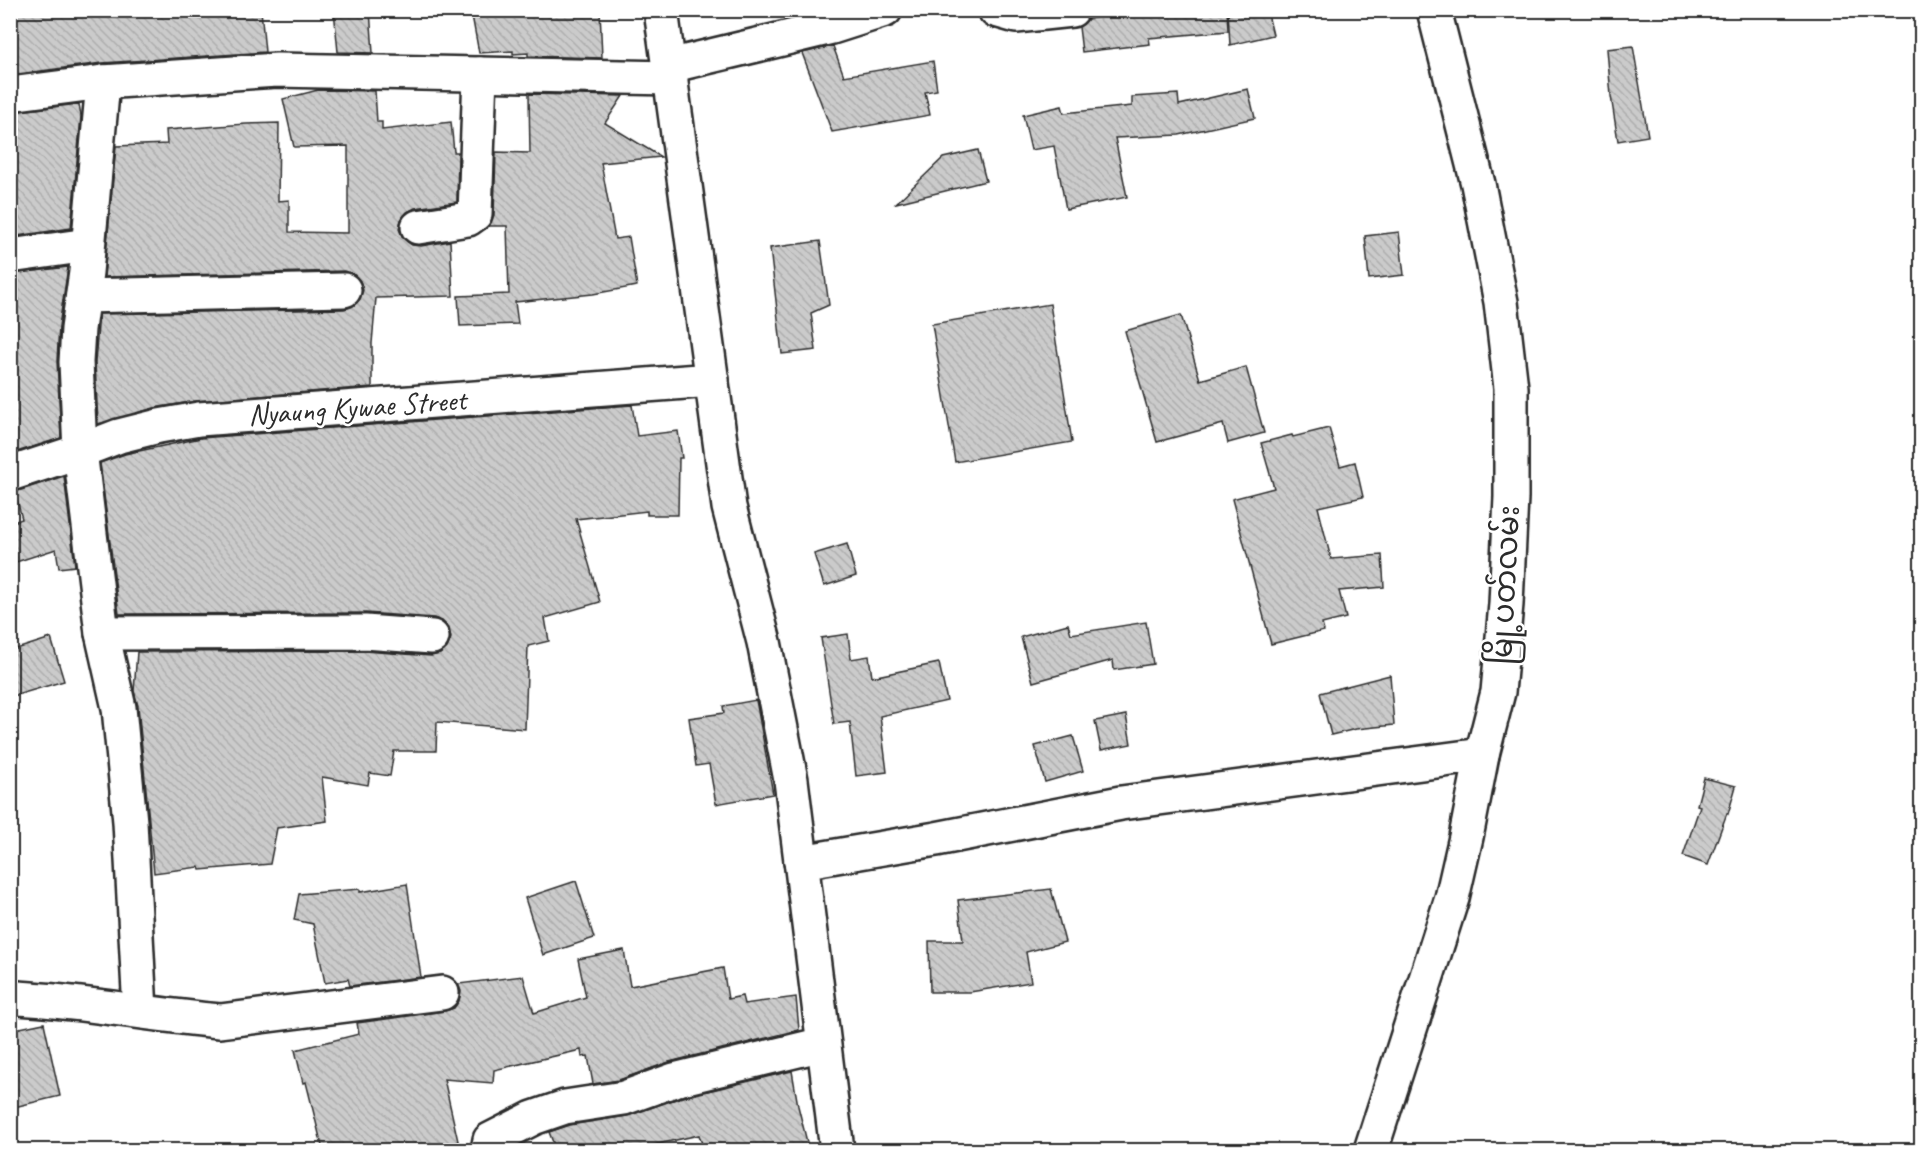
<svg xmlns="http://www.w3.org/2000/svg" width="1932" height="1161" viewBox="0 0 1932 1161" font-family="Caveat,'Noto Sans Myanmar',sans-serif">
	<defs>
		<pattern id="building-back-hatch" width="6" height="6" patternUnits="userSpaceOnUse" patternTransform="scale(1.5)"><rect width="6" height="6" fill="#cbcbcb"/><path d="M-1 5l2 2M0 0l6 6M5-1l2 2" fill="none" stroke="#aeaeae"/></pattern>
	</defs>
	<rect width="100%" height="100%" fill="#fff"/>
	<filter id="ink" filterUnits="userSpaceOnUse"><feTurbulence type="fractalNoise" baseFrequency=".0167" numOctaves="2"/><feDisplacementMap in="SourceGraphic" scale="12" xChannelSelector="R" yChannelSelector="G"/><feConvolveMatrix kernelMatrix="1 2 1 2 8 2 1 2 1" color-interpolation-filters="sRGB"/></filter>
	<g filter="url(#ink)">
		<g fill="url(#building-back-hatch)" stroke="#2b2b2b" stroke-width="1.5">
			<path d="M 10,10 L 261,10 L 265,52 L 102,63 L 10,75 Z"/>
			<path d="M 334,10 L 370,10 L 373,53 L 338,52 Z"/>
			<path d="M 471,10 L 600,10 L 602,58 L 528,56 L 528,53 L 513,54 L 513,51 L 479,53 Z"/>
			<path d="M 1142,10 L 1227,10 L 1228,31 L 1149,38 L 1150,44 L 1082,52 L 1079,27 L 1088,19 Z"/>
			<path d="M 1228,10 L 1267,10 L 1273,35 L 1230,45 Z"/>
			<path d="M 833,46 L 844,76 L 933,61 L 937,90 L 925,92 L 930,115 L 832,132 L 802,53 Z"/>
			<path d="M 1633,46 L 1648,136 L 1618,141 L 1611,96 L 1607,49 Z"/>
			<path d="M 1248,89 L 1255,118 L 1179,135 L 1115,138 L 1127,197 L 1066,209 L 1054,146 L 1031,150 L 1023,115 L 1062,106 L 1064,113 L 1132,106 L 1132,97 L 1178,94 L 1179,105 Z"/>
			<path d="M 318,90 L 375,91 L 377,122 L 382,122 L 382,130 L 451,122 L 454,152 L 458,152 L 457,202 L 415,208 L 407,212 L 401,220 L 399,229 L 403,238 L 412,245 L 421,246 L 450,241 L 453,296 L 376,298 L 372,343 L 372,387 L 196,401 L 154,408 L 98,424 L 95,362 L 99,314 L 344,309 L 353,306 L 360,299 L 363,290 L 360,281 L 353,274 L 344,271 L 104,277 L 116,146 L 167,144 L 166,130 L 246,124 L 279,123 L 278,201 L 289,200 L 289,232 L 348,233 L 348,146 L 294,147 L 283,99 Z"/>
			<path d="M 529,94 L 623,96 L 605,123 L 661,157 L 601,163 L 615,239 L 629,237 L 637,286 L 593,294 L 515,302 L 518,324 L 460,326 L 458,296 L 509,294 L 507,226 L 489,226 L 494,215 L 496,152 L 530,153 Z"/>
			<path d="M 79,104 L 81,116 L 71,228 L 10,237 L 10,112 Z"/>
			<path d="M 978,150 L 986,181 L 896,203 L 943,158 Z"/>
			<path d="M 1399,232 L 1404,275 L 1369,279 L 1365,236 Z"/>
			<path d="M 820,241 L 829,305 L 811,313 L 816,350 L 782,354 L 770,248 Z"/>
			<path d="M 68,267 L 59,326 L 57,361 L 61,438 L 10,454 L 10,274 Z"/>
			<path d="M 1050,304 L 1072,442 L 955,462 L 932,324 Z"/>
			<path d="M 1181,315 L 1200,380 L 1246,367 L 1264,433 L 1228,443 L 1223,424 L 1157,442 L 1125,331 Z"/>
			<path d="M 632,405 L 637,436 L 678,431 L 682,458 L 679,458 L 678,515 L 647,515 L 647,511 L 576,519 L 600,602 L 545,618 L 549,641 L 528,646 L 525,729 L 437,722 L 436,751 L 394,751 L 390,776 L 370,773 L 368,785 L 322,777 L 327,821 L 277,828 L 270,864 L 200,870 L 199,867 L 154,873 L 138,706 L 134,691 L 137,652 L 364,651 L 431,656 L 440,654 L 447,648 L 451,638 L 449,628 L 442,621 L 434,618 L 366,613 L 119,614 L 100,463 L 125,454 L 201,438 Z"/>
			<path d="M 1329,428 L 1340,466 L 1355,462 L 1363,497 L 1318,507 L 1331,559 L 1382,555 L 1384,587 L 1339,591 L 1346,618 L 1322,624 L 1324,631 L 1271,644 L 1232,499 L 1274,488 L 1261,443 L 1292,435 L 1293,437 Z"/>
			<path d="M 64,476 L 75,566 L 59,568 L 56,549 L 10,564 L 10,523 L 22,519 L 15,492 Z"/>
			<path d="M 847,544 L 856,576 L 824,586 L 814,554 Z"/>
			<path d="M 1146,622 L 1153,664 L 1114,670 L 1113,660 L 1033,682 L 1021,637 L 1068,624 L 1071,634 Z"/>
			<path d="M 848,634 L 851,659 L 869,656 L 872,677 L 939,663 L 947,701 L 880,716 L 887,772 L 856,776 L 850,722 L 834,724 L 821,638 Z"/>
			<path d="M 51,638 L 64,681 L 10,697 L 10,651 Z"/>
			<path d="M 1390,675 L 1394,725 L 1356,729 L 1331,735 L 1320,693 Z"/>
			<path d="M 756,700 L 773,794 L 716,804 L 709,764 L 696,766 L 689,718 L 724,713 L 723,706 Z"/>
			<path d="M 1126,715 L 1131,744 L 1101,750 L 1095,721 Z"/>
			<path d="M 1073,736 L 1083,771 L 1045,782 L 1035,746 Z"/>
			<path d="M 1704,778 L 1736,786 L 1728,814 L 1727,813 L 1708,865 L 1683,856 L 1700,806 L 1697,805 Z"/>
			<path d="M 576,881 L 594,938 L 543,955 L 525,898 Z"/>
			<path d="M 407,884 L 421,977 L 350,986 L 348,979 L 325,983 L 313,924 L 294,920 L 299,894 L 360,889 L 360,892 Z"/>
			<path d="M 1051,889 L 1065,942 L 1026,952 L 1031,982 L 970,992 L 930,992 L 929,941 L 963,941 L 958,900 Z"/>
			<path d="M 624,950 L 630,986 L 723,968 L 728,999 L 742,996 L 744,1004 L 796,997 L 799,1030 L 669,1062 L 619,1080 L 593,1084 L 588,1056 L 582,1057 L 581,1050 L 494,1070 L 493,1083 L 444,1079 L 460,1150 L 323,1150 L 306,1082 L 303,1083 L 295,1050 L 359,1034 L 357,1023 L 445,1011 L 454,1008 L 459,1001 L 461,991 L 458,984 L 523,976 L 534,1013 L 586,997 L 578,959 Z"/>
			<path d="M 44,1023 L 60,1096 L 10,1108 L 10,1030 Z"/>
			<path d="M 792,1071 L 798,1106 L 809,1150 L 704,1150 L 699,1135 L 631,1150 L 556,1150 L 549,1132 L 570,1125 L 627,1116 L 679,1098 Z"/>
		</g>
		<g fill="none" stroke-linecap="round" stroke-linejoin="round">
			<defs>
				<g id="street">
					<path d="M 661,10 L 729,507 L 764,642 L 791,780 L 837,1150"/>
					<path d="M 995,10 L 1016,16 L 1072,10"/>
					<path d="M 669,66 L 832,27 L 885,10"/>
					<path d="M 103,82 L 86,272 L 78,329 L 76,362 L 80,451 L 102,633 L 119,708 L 130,822 L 140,1011"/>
					<path d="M 10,94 L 103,82 L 277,70 L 671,78"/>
					<path d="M 418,227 L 468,219 L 475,214 L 480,74"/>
					<path d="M 10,256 L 88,245"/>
					<path d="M 83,296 L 344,290"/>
					<path d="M 10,474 L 80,451 L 119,436 L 159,426 L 199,419 L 712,380"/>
					<path d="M 102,633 L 365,632 L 432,637"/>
					<path d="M 801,862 L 936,839 L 1121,803 L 1482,755"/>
					<path d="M 10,999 L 18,998 C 86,1002 152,1015 220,1021 L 442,993"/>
					<path d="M 488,1150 L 490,1140 L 533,1118 L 565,1107 L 624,1098 L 674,1080 L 823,1044"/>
				</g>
				<path id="secondary" d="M 1371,1150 L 1452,898 L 1466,837 L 1482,755 L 1498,692 L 1506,604 L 1511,497 L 1511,388 L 1501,302 L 1478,184 L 1434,10"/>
			</defs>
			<use href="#street" stroke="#2b2b2b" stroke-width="38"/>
			<use href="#secondary" stroke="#2b2b2b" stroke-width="38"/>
			<use href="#street" stroke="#fff" stroke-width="33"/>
			<use href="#secondary" stroke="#fff" stroke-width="33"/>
		</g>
	</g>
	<g text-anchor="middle" stroke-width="5" stroke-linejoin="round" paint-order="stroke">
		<g font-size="30" fill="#2b2b2b" stroke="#fff">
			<text transform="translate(357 407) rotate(-4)" y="10">Nyaung Kywae Street</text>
			<text transform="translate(1505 585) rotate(-87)" y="10">မြို့ပတ်လမ်း</text>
		</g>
	</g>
	<rect width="1932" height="1161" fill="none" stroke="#fff" stroke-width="36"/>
	<rect x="18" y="18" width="1896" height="1125" fill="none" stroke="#2b2b2b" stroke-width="2" filter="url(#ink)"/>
</svg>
